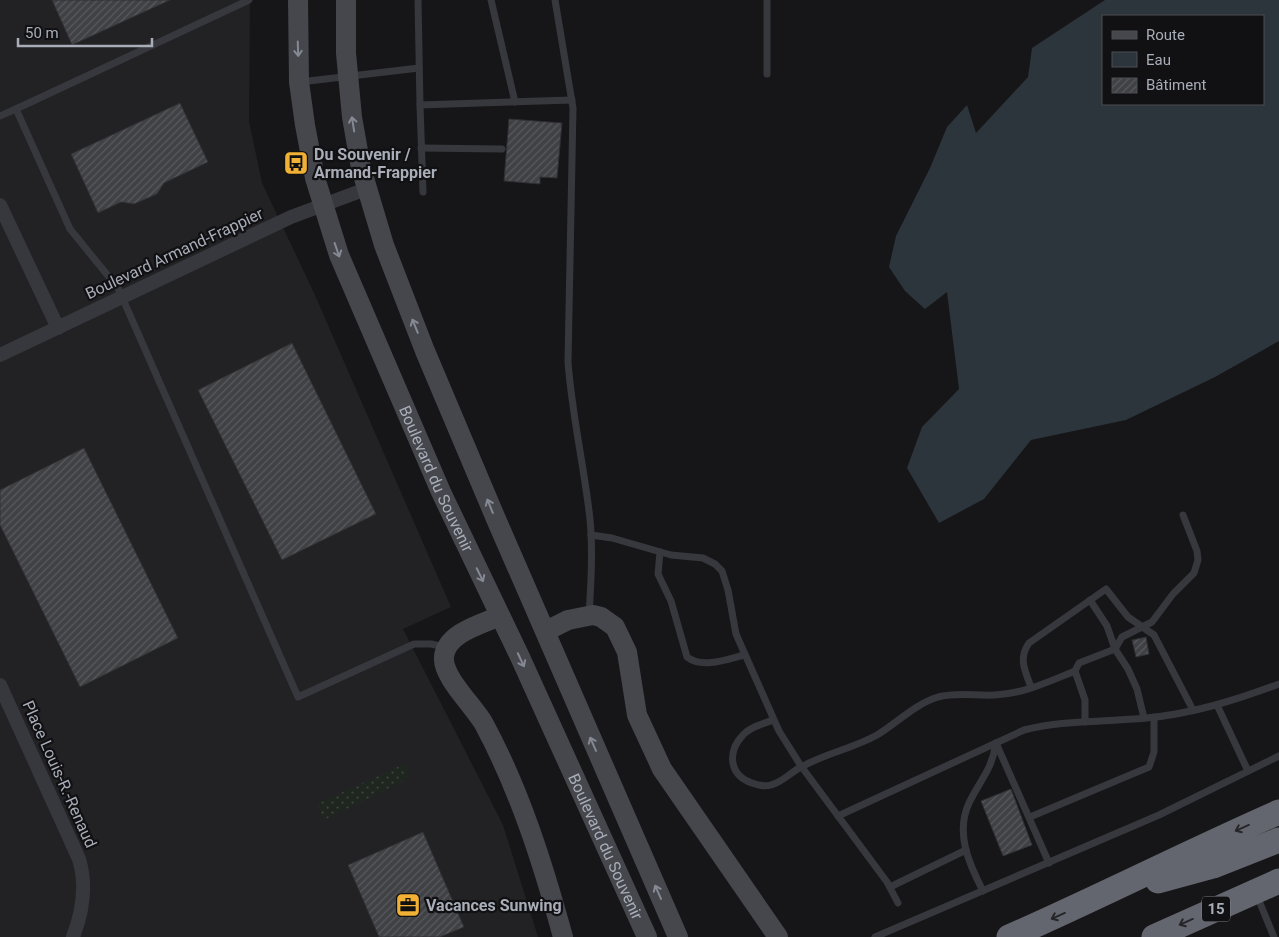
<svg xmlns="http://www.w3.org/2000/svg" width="1279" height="937" viewBox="0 0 1279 937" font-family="Roboto,sans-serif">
	<defs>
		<pattern id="grass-dots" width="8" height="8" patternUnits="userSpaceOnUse" patternTransform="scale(1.25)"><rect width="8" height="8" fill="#1e261f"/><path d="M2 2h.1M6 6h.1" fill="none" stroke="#3c433d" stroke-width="1.8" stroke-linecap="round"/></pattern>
		<pattern id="building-hatch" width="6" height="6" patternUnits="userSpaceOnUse" patternTransform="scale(1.25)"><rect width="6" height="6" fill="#404145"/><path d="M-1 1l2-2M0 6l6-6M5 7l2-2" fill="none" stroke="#595a5e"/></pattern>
	</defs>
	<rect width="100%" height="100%" fill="#161618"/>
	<path fill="#222225" d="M 0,0 L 250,0 L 249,121 L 262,183 L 314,293 L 451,607 L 403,629 L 503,825 L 538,937 L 0,937 Z"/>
	<path fill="url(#grass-dots)" d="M 404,764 L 409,772 L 404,781 L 324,820 L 317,804 Z"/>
	<path fill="#2c353c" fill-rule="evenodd" d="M 1105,0 L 1279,0 L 1279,341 L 1215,377 L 1126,420 L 1031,440 L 984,499 L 939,523 L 907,468 L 922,427 L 959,389 L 947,292 L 925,309 L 905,291 L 889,267 L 896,236 L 930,168 L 947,127 L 967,105 L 976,133 L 1028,77 L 1032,48 ZM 1103,16 L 1263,16 L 1263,104 L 1103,104 Z"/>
	<g fill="url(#building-hatch)" stroke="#303034">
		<path d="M 52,0 L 170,0 L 72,45 Z"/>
		<path d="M 180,103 L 208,162 L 164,183 L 157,194 L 134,204 L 121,202 L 98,213 L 71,154 Z"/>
		<path d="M 509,119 L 562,123 L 557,178 L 540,177 L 540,184 L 504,181 Z"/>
		<path d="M 292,343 L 376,514 L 282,560 L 198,390 Z"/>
		<path d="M 84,448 L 178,638 L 80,687 L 0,525 L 0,490 Z"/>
		<path d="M 1146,637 L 1149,654 L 1136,657 L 1132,640 Z"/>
		<path d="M 1011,789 L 1032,845 L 1003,856 L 981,801 Z"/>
		<path d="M 423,832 L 464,927 L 440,937 L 379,937 L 348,865 Z"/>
	</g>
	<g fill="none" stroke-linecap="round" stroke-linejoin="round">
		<g stroke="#37383d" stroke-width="7">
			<path d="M 249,0 L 16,109 L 70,229 L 118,288 L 122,297 L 298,697 L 414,644 L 431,644 L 445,647"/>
			<path d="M 418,0 L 420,105 L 572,100"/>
			<path d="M 491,0 L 515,102"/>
			<path d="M 555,0 L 573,108 L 568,362 C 572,415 584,466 590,519 C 593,551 591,583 589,615"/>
			<path d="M 767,0 L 767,74"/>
			<path d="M 300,82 L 419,68"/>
			<path d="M 420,105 L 423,192"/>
			<path d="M 0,116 L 18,108"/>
			<path d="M 421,148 L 502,149"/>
			<path d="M 591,535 L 612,538 L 671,555 L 703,558 L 715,564 L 722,571 L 728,590 L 736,634 L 779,731 L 801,766 L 887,882 L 898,903"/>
			<path d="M 660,552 L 658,574 L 671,601 L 687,657 C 702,669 728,659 744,655"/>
			<path d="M 1090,600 L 1107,626 L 1115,649 L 1128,669 L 1137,689 L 1144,718"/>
			<path d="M 1075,671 L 1079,663 L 1115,649 L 1122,637 L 1152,622 L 1173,594 L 1194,573 L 1198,560 L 1197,551 L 1183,515"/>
			<path d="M 1031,687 C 1025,671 1018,658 1029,643 L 1106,589 L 1128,617 L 1154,635 L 1193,710"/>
			<path d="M 1217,705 L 1248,771"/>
			<path d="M 773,720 C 763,724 750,727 743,735 C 727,752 729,775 752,783 C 758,785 764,787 771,785 C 783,782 792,771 803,766 C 827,753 854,748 877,735 C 897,723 915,704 938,697 C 957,692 976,696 995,695 C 1023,694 1050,681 1075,671 L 1085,700 L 1085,722"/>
			<path d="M 996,743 L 1049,863"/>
			<path d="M 838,816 L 1024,730 C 1064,720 1105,722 1146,718 C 1192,714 1236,700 1279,684"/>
			<path d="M 1030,817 L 1149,767 L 1154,752 L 1154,717"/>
			<path d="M 890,887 L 966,850"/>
			<path d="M 983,891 C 969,864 955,833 969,803 C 980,780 992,770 996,743"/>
			<path d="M 1257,896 L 1274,937"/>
			<path d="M 875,937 L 1159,815 L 1279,756"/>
		</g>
		<g stroke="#37383d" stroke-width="14">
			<path d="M 0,205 L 58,328"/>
			<path d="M 0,355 L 291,217 L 366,189"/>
			<path d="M 0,685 L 79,859 C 87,885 83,911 73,937"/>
		</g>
		<g stroke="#45474d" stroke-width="20">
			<path id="s1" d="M 298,0 L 299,82 L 305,125 L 315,178 L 339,255 L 441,492 L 520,657 L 647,937"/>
			<path d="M 346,0 L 346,53 L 352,117 L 361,168 L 384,245 L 425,351 L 496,519 L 678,937"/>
			<path d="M 500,616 C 482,624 446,633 444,657 C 442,677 474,706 484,724 C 520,791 543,864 563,937"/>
			<path d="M 546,631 L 568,620 L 593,615 L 601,617 L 615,627 L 627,652 L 637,715 L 662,769 L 778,937"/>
		</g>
		<g stroke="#63666e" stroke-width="25">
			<path d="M 1158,881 L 1213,866 L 1279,840"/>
			<path d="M 1009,937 C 1100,897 1188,852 1279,812"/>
			<path d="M 1154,937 L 1279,881"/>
		</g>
	</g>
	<defs><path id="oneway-shaft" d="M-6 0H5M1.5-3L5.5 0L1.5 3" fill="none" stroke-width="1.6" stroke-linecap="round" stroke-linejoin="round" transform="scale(1.25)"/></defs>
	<g stroke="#858993">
		<use href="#oneway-shaft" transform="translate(298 49) rotate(88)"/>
		<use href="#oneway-shaft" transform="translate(353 124) rotate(-99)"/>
		<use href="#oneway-shaft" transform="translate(337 250) rotate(71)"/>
		<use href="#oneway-shaft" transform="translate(415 326) rotate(-112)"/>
		<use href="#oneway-shaft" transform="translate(490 506) rotate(-112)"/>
		<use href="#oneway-shaft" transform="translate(480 575) rotate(64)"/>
		<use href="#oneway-shaft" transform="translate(521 660) rotate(65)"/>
		<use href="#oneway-shaft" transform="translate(593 744) rotate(-114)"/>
		<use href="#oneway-shaft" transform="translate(658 892) rotate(-114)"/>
	</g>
	<g stroke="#26262a">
		<use href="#oneway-shaft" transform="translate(1242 828) rotate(156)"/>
		<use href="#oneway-shaft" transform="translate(1058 916) rotate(156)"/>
		<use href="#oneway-shaft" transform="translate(1186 922) rotate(156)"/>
	</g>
	<defs>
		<symbol id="bus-square" viewBox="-11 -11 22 22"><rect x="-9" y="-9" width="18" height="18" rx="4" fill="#f2b134" stroke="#111113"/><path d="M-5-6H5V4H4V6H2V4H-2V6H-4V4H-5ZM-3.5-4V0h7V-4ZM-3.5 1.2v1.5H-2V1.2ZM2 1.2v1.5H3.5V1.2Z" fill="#111"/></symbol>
		<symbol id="office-square" viewBox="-11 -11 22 22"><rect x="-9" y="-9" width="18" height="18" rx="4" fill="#f2b134" stroke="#111113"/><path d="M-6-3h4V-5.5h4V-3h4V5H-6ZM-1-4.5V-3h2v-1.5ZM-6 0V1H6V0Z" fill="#111"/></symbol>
	</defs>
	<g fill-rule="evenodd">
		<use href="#bus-square" x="282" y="149" width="28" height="28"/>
		<use href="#office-square" x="394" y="891" width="28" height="28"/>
	</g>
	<g text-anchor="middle" stroke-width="4.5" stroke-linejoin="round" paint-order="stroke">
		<rect fill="#111113" stroke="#7b7e86" stroke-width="1" x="1202" y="896.5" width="28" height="25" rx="4"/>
		<g font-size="15" font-weight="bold" fill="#a8adb8">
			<text x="1216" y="914">15</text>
		</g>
		<g font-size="16" font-weight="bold" fill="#a8adb8" stroke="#111113" text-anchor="start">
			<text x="314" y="160">Du Souvenir /<tspan x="314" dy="18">Armand-Frappier</tspan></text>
			<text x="426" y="911">Vacances Sunwing</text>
		</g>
		<g font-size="16" fill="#a8adb8" stroke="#111113">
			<text transform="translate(174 253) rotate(-25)" y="6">Boulevard Armand-Frappier</text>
			<text dy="6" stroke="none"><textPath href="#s1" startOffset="504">Boulevard du Souvenir</textPath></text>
			<text transform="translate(60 774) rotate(66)" y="6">Place Louis-R.-Renaud</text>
			<text dy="6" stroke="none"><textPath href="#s1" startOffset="909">Boulevard du Souvenir</textPath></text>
		</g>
	</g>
	<rect x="1102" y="15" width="162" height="90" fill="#111113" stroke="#4d4f55"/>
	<rect x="1112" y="31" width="25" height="8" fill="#45474d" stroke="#4d4f55"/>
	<text x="1146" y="40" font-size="15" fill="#a8adb8">Route</text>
	<rect x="1112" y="52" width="25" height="15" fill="#2c353c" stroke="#4d4f55"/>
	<text x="1146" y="65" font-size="15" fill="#a8adb8">Eau</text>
	<rect x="1112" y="78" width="25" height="15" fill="url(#building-hatch)" stroke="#4d4f55"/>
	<text x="1146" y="90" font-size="15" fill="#a8adb8">Bâtiment</text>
	<path d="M18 38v8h134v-8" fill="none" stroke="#a8adb8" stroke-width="2.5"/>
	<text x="25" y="38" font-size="15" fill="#a8adb8" stroke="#111113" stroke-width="4" paint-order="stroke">50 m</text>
</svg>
